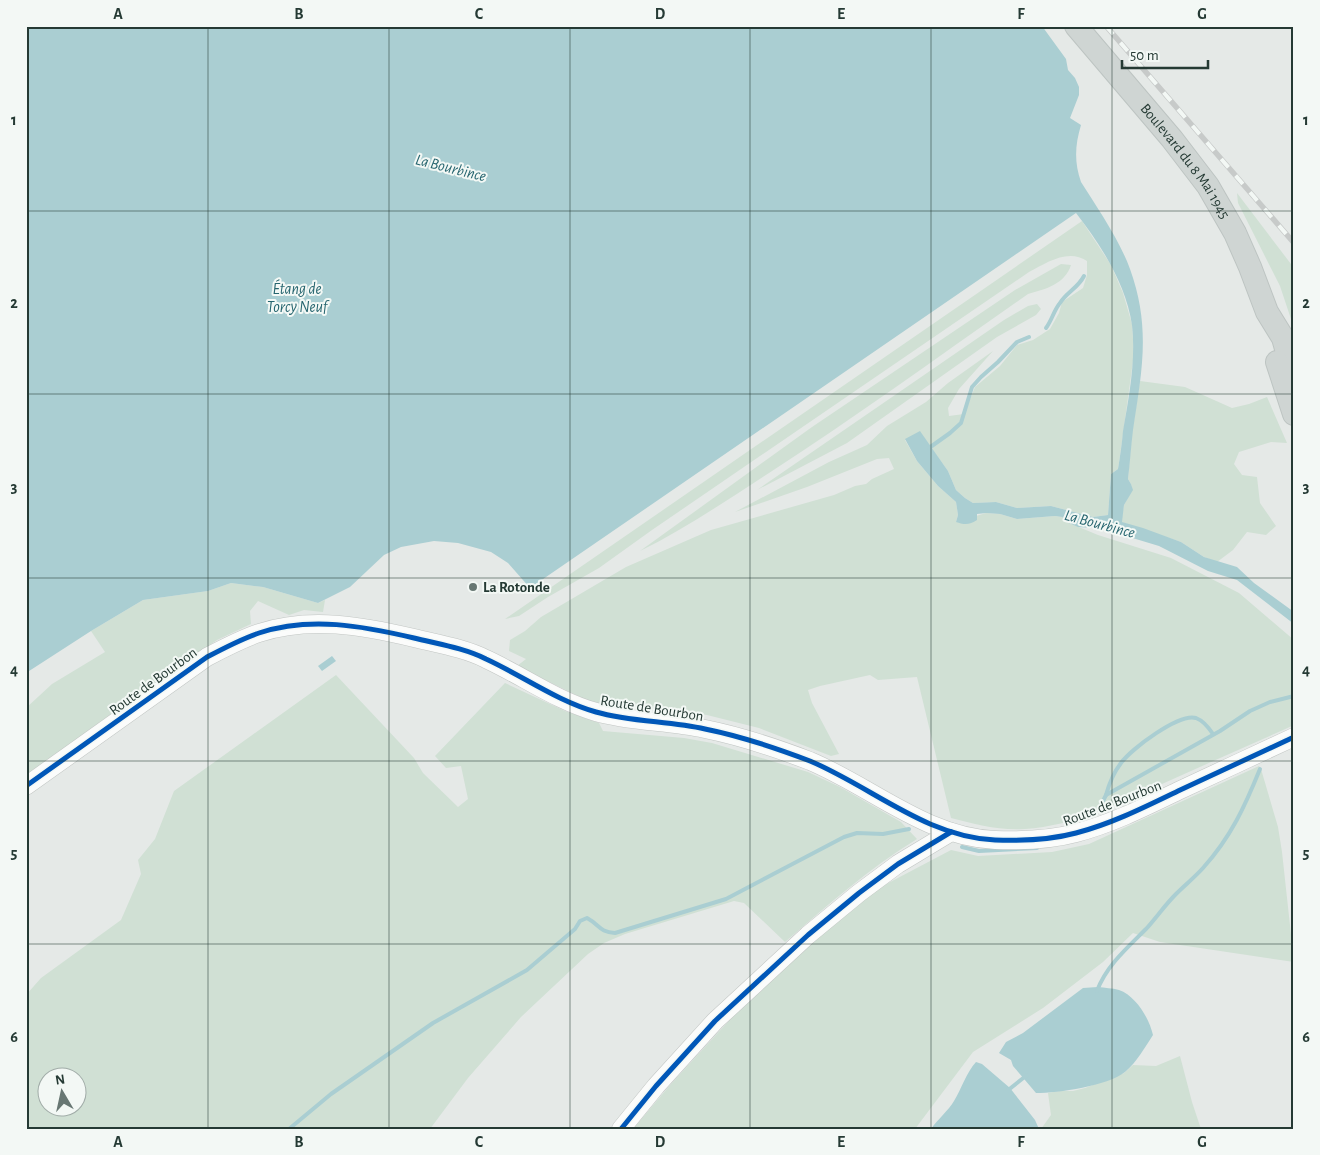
<svg xmlns="http://www.w3.org/2000/svg" width="1320" height="1155" viewBox="0 0 1320 1155" font-family="'Alegreya Sans',sans-serif">
	<rect width="100%" height="100%" fill="#e5e9e7"/>
	<g fill="#d0e0d4" fill-rule="evenodd">
		<path d="M 1237,193 L 1294,268 L 1294,328 L 1280,286 L 1238,203 Z"/>
		<path d="M 1082,221 L 1111,265 L 1123,293 L 1132,324 L 1134,354 L 1120,456 L 1118,469 L 1111,474 L 1108,515 L 1093,517 L 1051,506 L 1017,508 L 996,502 L 973,503 L 965,498 L 956,490 L 948,471 L 920,432 L 905,440 L 917,461 L 938,486 L 956,502 L 958,515 L 956,522 L 986,513 L 1000,514 L 1017,519 L 1055,516 L 1062,517 L 1069,523 L 1098,535 L 1171,558 L 1239,593 L 1294,640 L 1294,725 C 1250,745 1206,764 1162,784 C 1118,803 1074,826 1025,829 C 1000,831 975,824 951,818 L 917,677 L 878,680 L 870,675 L 820,686 L 808,690 L 812,703 L 839,754 L 831,756 L 759,728 L 707,715 L 673,710 L 597,704 L 580,697 L 517,666 L 526,659 L 509,651 L 510,640 L 525,631 L 541,617 L 626,567 L 711,530 L 834,495 L 855,486 L 866,484 L 872,479 L 894,469 L 889,458 L 877,459 L 807,487 L 735,512 L 829,462 L 867,445 L 887,426 L 926,402 L 948,383 L 993,351 L 959,389 L 948,408 L 949,416 L 964,414 L 975,387 L 1000,366 L 1017,345 L 1033,340 L 1050,329 L 1059,313 L 1062,302 L 1083,288 L 1087,275 L 1087,261 C 1068,248 1046,263 1029,272 L 652,530 L 599,568 L 548,597 L 519,616 L 505,619 Z"/>
		<path d="M 1061,264 L 1071,265 C 1065,284 1046,289 1028,294 C 942,354 857,416 769,473 C 727,500 685,529 640,551 L 812,427 L 1015,290 Z"/>
		<path d="M 1037,304 L 1041,309 L 1036,315 L 997,337 L 847,443 L 757,490 L 1004,320 L 1028,306 Z"/>
		<path d="M 1140,381 L 1185,387 L 1232,408 L 1249,404 L 1267,397 L 1287,443 L 1271,442 L 1239,452 L 1234,464 L 1242,475 L 1257,477 L 1260,503 L 1276,526 L 1266,535 L 1247,532 L 1233,550 L 1217,562 L 1204,557 L 1181,542 L 1121,522 L 1124,505 L 1132,490 L 1131,484 L 1128,479 L 1132,433 Z"/>
		<path d="M 231,583 L 263,587 L 318,603 L 325,600 L 323,612 L 304,610 L 289,615 L 258,601 L 250,611 L 251,624 L 217,640 L 107,717 L 26,776 L 26,708 L 52,684 L 105,652 L 91,631 L 143,600 L 208,591 Z"/>
		<path d="M 336,675 L 414,758 L 423,773 L 458,807 L 468,799 L 461,766 L 446,768 L 435,756 L 505,683 L 565,711 L 599,723 L 603,731 L 684,738 L 712,743 L 808,772 L 840,787 L 901,822 L 917,839 C 868,869 828,905 785,942 L 744,903 L 734,901 L 625,934 L 604,943 L 588,954 L 521,1017 L 468,1078 L 430,1129 L 26,1129 L 26,995 L 41,978 L 121,920 L 141,874 L 138,860 L 155,839 L 174,791 ZM 48,1078 L 78,1078 L 78,1108 L 48,1108 Z"/>
		<path d="M 1259,766 L 1261,769 L 1278,827 L 1282,852 L 1294,962 L 1160,942 L 1133,933 L 1103,962 L 1043,1008 L 973,1052 L 915,1129 L 633,1129 L 671,1084 L 748,1000 L 836,921 L 875,890 L 951,850 L 978,856 L 1052,852 L 1089,844 Z"/>
		<path d="M 1180,1056 L 1192,1102 L 1201,1129 L 1041,1129 L 1051,1115 L 1048,1093 L 1060,1091 L 1073,1091 L 1085,1088 L 1124,1073 L 1133,1065 L 1156,1066 Z"/>
	</g>
	<g fill="#aaced2">
		<path d="M 26,26 L 1042,26 L 1066,59 L 1068,70 L 1075,78 L 1079,87 L 1079,95 L 1070,118 L 1081,125 C 1075,145 1074,162 1081,182 C 1097,207 1120,241 1130,269 C 1151,327 1142,371 1133,430 C 1131,446 1130,463 1128,479 L 1131,484 L 1133,490 L 1124,505 L 1122,522 L 1143,528 L 1181,542 L 1204,557 L 1237,567 L 1254,583 L 1294,612 L 1294,624 L 1237,580 L 1208,571 L 1159,546 L 1116,533 L 1110,529 L 1078,527 L 1069,523 L 1062,517 L 1055,516 L 1017,519 L 1000,514 L 986,513 L 977,514 L 977,520 C 970,525 964,525 956,522 L 958,515 L 956,502 L 938,486 L 917,461 L 905,439 L 920,431 L 948,471 L 956,490 L 965,498 L 973,503 L 996,502 L 1017,508 L 1051,506 L 1093,517 L 1108,515 L 1111,474 L 1118,469 C 1120,456 1122,444 1123,431 C 1129,396 1136,361 1132,325 C 1126,284 1101,245 1076,213 L 530,588 L 508,563 L 491,552 L 458,543 L 434,541 L 401,547 L 384,555 L 350,587 L 318,603 L 263,587 L 231,583 L 208,591 L 143,600 L 91,631 L 26,673 Z"/>
		<path d="M 332,656 L 336,661 L 322,671 L 318,666 Z"/>
		<path d="M 1098,987 C 1105,988 1112,988 1119,990 C 1136,996 1149,1018 1153,1035 C 1145,1047 1137,1062 1125,1072 C 1107,1086 1059,1093 1036,1093 L 1013,1066 L 1011,1060 L 999,1053 L 1006,1042 L 1023,1033 L 1083,988 Z"/>
		<path d="M 976,1062 L 982,1064 L 1010,1088 L 1035,1120 L 1039,1129 L 931,1129 C 938,1119 948,1111 954,1101 C 962,1088 966,1073 976,1062 Z"/>
	</g>
	<g fill="none" stroke-linecap="round" stroke-linejoin="round">
		<g stroke="#aaced2" stroke-width="4">
			<path d="M 1046,328 C 1052,320 1054,310 1060,303 C 1067,292 1078,288 1084,276"/>
			<path d="M 929,448 L 950,433 L 961,423 L 972,387 L 981,377 L 998,362 L 1017,342 L 1029,337"/>
			<path d="M 1293,725 L 1294,724"/>
			<path d="M 1106,795 C 1109,784 1114,772 1121,763 C 1131,749 1179,713 1196,718 C 1204,721 1209,728 1213,734"/>
			<path d="M 1099,809 L 1106,795 L 1220,731 L 1250,711 L 1270,702 L 1294,696"/>
			<path d="M 962,847 L 979,851 L 1037,848"/>
			<path d="M 1097,991 C 1106,966 1128,947 1146,929 C 1156,918 1165,905 1176,894 C 1185,885 1195,877 1203,868 C 1231,837 1245,806 1260,769"/>
			<path d="M 1007,1091 L 1027,1075"/>
			<path d="M 289,1129 L 331,1094 L 433,1023 L 527,970 L 575,929 L 580,921 L 587,918 C 600,925 599,932 615,933 L 726,899 L 844,837 L 857,833 L 883,834 L 909,829"/>
		</g>
		<defs>
			<g id="minor">
				<path d="M 26,786 L 207,657 C 224,648 241,639 259,633 C 310,616 363,626 414,638 C 438,644 464,648 486,659 C 523,676 557,701 596,712 C 631,722 669,721 705,729 C 740,736 776,748 810,761 C 872,787 926,837 995,840 C 1022,841 1050,840 1076,833 C 1111,824 1145,807 1178,791 C 1217,773 1255,755 1294,737"/>
				<path d="M 621,1129 L 656,1086 L 715,1021 L 808,935 L 859,893 L 898,864 L 951,832"/>
			</g>
			<g id="major">
				<path id="s1" d="M 1076,26 L 1172,139 L 1208,186 L 1235,233 L 1250,267 L 1267,312 L 1283,338 L 1294,377"/>
				<path d="M 1277,362 L 1294,414"/>
			</g>
		</defs>
		<use href="#minor" stroke="#c2c6c4" stroke-width="19"/>
		<use href="#major" stroke="#bdc4c2" stroke-width="24"/>
		<use href="#minor" stroke="#fbfcfb" stroke-width="18"/>
		<use href="#major" stroke="#cfd5d3" stroke-width="22"/>
		<defs>
			<path id="rail" d="M 1106,26 L 1294,243"/>
		</defs>
		<use href="#rail" stroke="#c7cac9" stroke-width="5.5"/>
		<use href="#rail" stroke="#f3f8f5" stroke-width="4" stroke-dasharray="11" stroke-linecap="butt"/>
		<defs>
			<g id="cycleway">
				<path d="M 26,786 L 207,657 C 224,648 241,639 259,633 C 310,616 363,626 414,638 C 438,644 464,648 486,659 C 523,676 557,701 596,712 C 631,722 669,721 705,729 C 740,736 776,748 810,761 C 872,787 926,837 995,840 C 1022,841 1050,840 1076,833 C 1111,824 1145,807 1178,791 C 1217,773 1255,755 1294,737"/>
				<path d="M 621,1129 L 656,1086 L 715,1021 L 808,935 L 859,893 L 898,864 L 951,832"/>
			</g>
		</defs>
		<use href="#cycleway" stroke="#f3f8f5" stroke-width="8"/>
		<use href="#cycleway" stroke="#0057b8" stroke-width="5"/>
	</g>
	<path fill="none" stroke="#253a34" stroke-width="1" stroke-opacity="0.55" d="M 208,26 L 208,1129M 389,26 L 389,1129M 570,26 L 570,1129M 750,26 L 750,1129M 931,26 L 931,1129M 1112,26 L 1112,1129M 26,211 L 1294,211M 26,394 L 1294,394M 26,578 L 1294,578M 26,761 L 1294,761M 26,944 L 1294,944"/>
	<circle fill="#687773" stroke="#f3f8f5" stroke-width="2" cx="473" cy="587" r="5"/>
	<g text-anchor="middle" stroke-width="4" stroke-linejoin="round" paint-order="stroke">
		<g font-size="15" fill="#253a34" stroke="#f3f8f5">
			<text dy="5" stroke="none"><textPath href="#s1" startOffset="174">Boulevard du 8 Mai 1945</textPath></text>
			<text transform="translate(153 681) rotate(-36)" y="5">Route de Bourbon</text>
			<text transform="translate(652 708) rotate(9)" y="5">Route de Bourbon</text>
			<text transform="translate(1112 803) rotate(-21)" y="5">Route de Bourbon</text>
		</g>
		<g font-size="15" font-weight="bold" fill="#253a34" stroke="#f3f8f5" text-anchor="start">
			<text x="483" y="592">La Rotonde</text>
		</g>
		<g font-size="16" font-style="italic" fill="#26656f" stroke="#f3f8f5">
			<text transform="translate(451 167) rotate(14)" y="6">La Bourbince</text>
			<text x="297" y="294">Étang de<tspan x="297" dy="18">Torcy Neuf</tspan></text>
			<text transform="translate(1100 523) rotate(15)" y="6">La Bourbince</text>
		</g>
	</g>
	<rect width="1320" height="1155" fill="none" stroke="#f3f8f5" stroke-width="55"/>
	<g transform="translate(62 1092) rotate(351)"><circle r="24" fill="#f3f8f5" stroke="#a1aca8"/>
	<path d="M0-4L9 19L0 12L-9 19Z" fill="#687773"/>
	<text y="-8" font-size="14" font-weight="bold" text-anchor="middle" fill="#253a34">N</text>
	</g>
	<path d="M1122 60v8h86v-8" fill="none" stroke="#253a34" stroke-width="2.5"/>
	<text x="1130" y="60" font-size="15" fill="#253a34" stroke="#f3f8f5" stroke-width="4" paint-order="stroke">50 m</text>
	<rect x="28" y="28" width="1264" height="1100" fill="none" stroke="#253a34" stroke-width="2"/>
	<g font-size="16" text-anchor="middle" font-weight="bold" fill="#253a34">
		<text x="118" y="19">A</text>
		<text x="299" y="19">B</text>
		<text x="479" y="19">C</text>
		<text x="660" y="19">D</text>
		<text x="841" y="19">E</text>
		<text x="1021" y="19">F</text>
		<text x="1202" y="19">G</text>
		<text x="14" y="125">1</text>
		<text x="1306" y="125">1</text>
		<text x="14" y="308">2</text>
		<text x="1306" y="308">2</text>
		<text x="14" y="492">3</text>
		<text x="1306" y="492">3</text>
		<text x="14" y="675">4</text>
		<text x="1306" y="675">4</text>
		<text x="14" y="858">5</text>
		<text x="1306" y="858">5</text>
		<text x="14" y="1042">6</text>
		<text x="1306" y="1042">6</text>
		<text x="118" y="1147">A</text>
		<text x="299" y="1147">B</text>
		<text x="479" y="1147">C</text>
		<text x="660" y="1147">D</text>
		<text x="841" y="1147">E</text>
		<text x="1021" y="1147">F</text>
		<text x="1202" y="1147">G</text>
	</g>
</svg>
